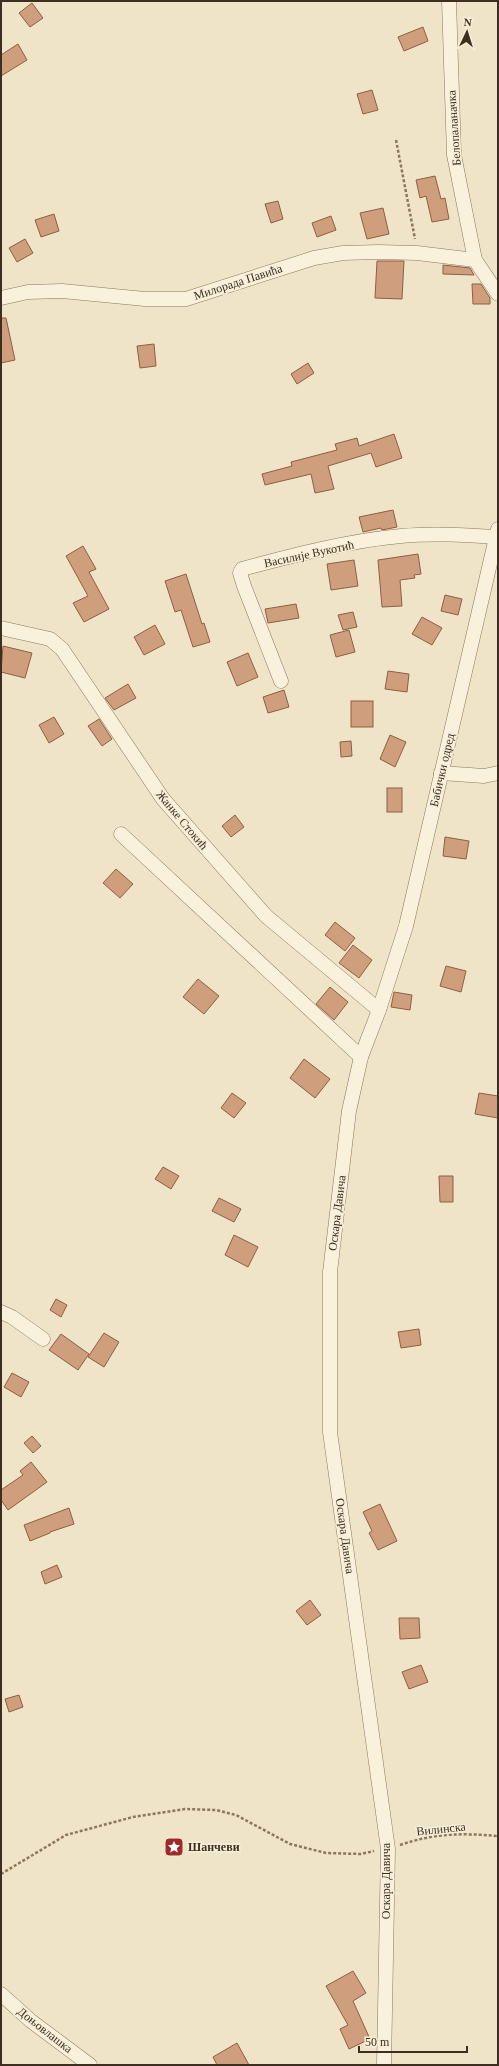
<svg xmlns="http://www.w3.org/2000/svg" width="499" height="2066" viewBox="0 0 499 2066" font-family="'Times New Roman',serif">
	<rect width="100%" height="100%" fill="#f0e4c8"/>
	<g fill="#cf9f7d" stroke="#8d5f41">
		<path d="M 32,3 L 43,18 L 30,27 L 19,13 Z"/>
		<path d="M 423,27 L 428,41 L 404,51 L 398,37 Z"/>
		<path d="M 18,44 L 27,60 L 1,76 L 1,55 Z"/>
		<path d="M 372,90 L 378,110 L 363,114 L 357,94 Z"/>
		<path d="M 435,176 L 441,199 L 445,198 L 449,219 L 432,222 L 426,196 L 420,198 L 416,180 Z"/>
		<path d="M 278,201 L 283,219 L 271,223 L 265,204 Z"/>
		<path d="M 383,208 L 389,234 L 367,239 L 360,213 Z"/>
		<path d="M 54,214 L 59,231 L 41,237 L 35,220 Z"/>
		<path d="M 331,216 L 336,230 L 317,237 L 312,223 Z"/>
		<path d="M 25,239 L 33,253 L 17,262 L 9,248 Z"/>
		<path d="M 377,261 L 404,261 L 402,299 L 375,298 Z"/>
		<path d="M 443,265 L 470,268 L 474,275 L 443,274 Z"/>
		<path d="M 472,284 L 481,284 L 490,298 L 490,304 L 473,304 Z"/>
		<path d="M 1,318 L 6,318 L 15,360 L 1,363 Z"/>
		<path d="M 154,344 L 156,366 L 140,368 L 137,346 Z"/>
		<path d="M 308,363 L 314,373 L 297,384 L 291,374 Z"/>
		<path d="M 394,434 L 402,458 L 376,467 L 371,453 L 328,466 L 334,489 L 315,493 L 311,474 L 265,485 L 262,474 L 292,466 L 291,462 L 337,450 L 335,444 L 357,438 L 359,446 Z"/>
		<path d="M 393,510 L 397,527 L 382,530 L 381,528 L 363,532 L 359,517 Z"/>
		<path d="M 83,546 L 96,569 L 89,572 L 109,609 L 84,622 L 73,603 L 88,596 L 66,556 Z"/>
		<path d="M 418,554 L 421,574 L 414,575 L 415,578 L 400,580 L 402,606 L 382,607 L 378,560 Z"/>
		<path d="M 354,560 L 358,586 L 331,590 L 327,564 Z"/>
		<path d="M 186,574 L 202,624 L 204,623 L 210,642 L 193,647 L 181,610 L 175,612 L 165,581 Z"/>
		<path d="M 445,595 L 462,599 L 458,615 L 441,611 Z"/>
		<path d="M 296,604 L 299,618 L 268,623 L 265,609 Z"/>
		<path d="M 353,612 L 357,627 L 343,630 L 338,615 Z"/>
		<path d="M 422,617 L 442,628 L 432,645 L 412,634 Z"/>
		<path d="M 155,625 L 165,644 L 144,655 L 134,637 Z"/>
		<path d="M 349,630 L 355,652 L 336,657 L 330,635 Z"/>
		<path d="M 3,646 L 32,653 L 25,678 L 1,672 Z"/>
		<path d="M 248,653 L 258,677 L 237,686 L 227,662 Z"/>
		<path d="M 388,671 L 409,674 L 407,692 L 385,689 Z"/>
		<path d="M 128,684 L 136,698 L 114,710 L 105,698 Z"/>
		<path d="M 284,690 L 289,707 L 268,713 L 263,697 Z"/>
		<rect x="351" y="701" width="22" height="26"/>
		<path d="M 54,717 L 64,734 L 49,743 L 39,725 Z"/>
		<path d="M 99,719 L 112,739 L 102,746 L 88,726 Z"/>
		<path d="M 390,735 L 406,742 L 395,767 L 380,759 Z"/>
		<path d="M 351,741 L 352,756 L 341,757 L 340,742 Z"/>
		<rect x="387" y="788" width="15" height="24"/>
		<path d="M 235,815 L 244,827 L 231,837 L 222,826 Z"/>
		<path d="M 445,837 L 469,841 L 466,859 L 443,856 Z"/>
		<path d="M 116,869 L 133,884 L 120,898 L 103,883 Z"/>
		<path d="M 335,922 L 355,938 L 345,951 L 325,935 Z"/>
		<path d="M 353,945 L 372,960 L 359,978 L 339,963 Z"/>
		<path d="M 446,966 L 466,971 L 461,992 L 440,986 Z"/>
		<path d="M 198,979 L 219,996 L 204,1014 L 183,997 Z"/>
		<path d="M 330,987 L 348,1002 L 334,1020 L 316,1004 Z"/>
		<path d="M 394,992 L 412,995 L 410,1010 L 391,1007 Z"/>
		<path d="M 304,1059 L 330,1079 L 315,1098 L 290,1078 Z"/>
		<path d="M 232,1093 L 246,1103 L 234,1118 L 221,1108 Z"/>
		<path d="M 479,1093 L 498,1096 L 498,1118 L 475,1114 Z"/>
		<path d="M 163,1167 L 179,1176 L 171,1189 L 155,1179 Z"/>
		<path d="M 439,1176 L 453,1176 L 453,1202 L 440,1202 Z"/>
		<path d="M 219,1198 L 241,1209 L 234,1222 L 212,1211 Z"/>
		<path d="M 234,1235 L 258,1247 L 248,1267 L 225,1255 Z"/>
		<path d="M 56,1299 L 67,1305 L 61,1317 L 50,1310 Z"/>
		<path d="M 419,1329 L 421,1345 L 401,1348 L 398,1332 Z"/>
		<path d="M 104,1333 L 119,1342 L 104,1367 L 88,1357 Z"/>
		<path d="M 61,1334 L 89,1354 L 78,1370 L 49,1350 Z"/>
		<path d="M 12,1373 L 29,1382 L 21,1397 L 4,1387 Z"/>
		<path d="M 32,1436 L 41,1446 L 33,1453 L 24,1443 Z"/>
		<path d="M 31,1462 L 47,1482 L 8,1510 L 1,1500 L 1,1490 L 23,1475 L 20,1471 Z"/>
		<path d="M 380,1504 L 397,1541 L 378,1550 L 369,1533 L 372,1531 L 363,1512 Z"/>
		<path d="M 69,1508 L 74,1524 L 50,1532 L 50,1533 L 30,1541 L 24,1525 Z"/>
		<path d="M 57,1565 L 62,1577 L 45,1584 L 41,1572 Z"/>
		<path d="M 310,1600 L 321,1615 L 307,1625 L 296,1611 Z"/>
		<path d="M 399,1618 L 419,1618 L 420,1638 L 400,1639 Z"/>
		<path d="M 421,1665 L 428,1682 L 409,1689 L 402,1672 Z"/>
		<path d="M 19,1695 L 23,1707 L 9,1712 L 5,1699 Z"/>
		<path d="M 353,1971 L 366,1993 L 353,2001 L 370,2039 L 349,2049 L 340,2029 L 348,2025 L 326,1986 Z"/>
		<path d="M 237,2043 L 249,2065 L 217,2065 L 213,2057 Z"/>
	</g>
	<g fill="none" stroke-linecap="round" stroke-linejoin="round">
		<defs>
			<g id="minor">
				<path d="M 449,1 L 454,155 L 475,260 L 498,294"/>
				<path d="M 1,298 L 28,292 L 62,291 L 145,299 L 186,299 L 314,258 L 343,253 L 378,252 L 417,253 L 475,260"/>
				<path d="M 1,628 L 50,639 L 62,649 L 163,799 L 266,916 L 379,1010"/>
				<path d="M 281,681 L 244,586 L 240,573 L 242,569 C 294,555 347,541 401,536 C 433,533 465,535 496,537"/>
				<path d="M 441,773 L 484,776 L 498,773"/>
				<path d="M 121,834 L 361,1057"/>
				<path d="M 1,1312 L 12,1317 L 43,1339"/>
				<path d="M 1,1994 L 31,2021 L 90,2065"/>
				<path d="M 384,2065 L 388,1849 L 330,1432 L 330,1272 L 349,1111 L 361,1057 L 379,1010 L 406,926 L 498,529"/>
			</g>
		</defs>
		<use href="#minor" stroke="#8d765c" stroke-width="15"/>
		<g stroke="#8d765c" stroke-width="2.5" stroke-dasharray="3 2" stroke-linecap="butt">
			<path d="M 396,140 L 415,239"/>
			<path d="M 400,1845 C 435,1833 461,1833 498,1836"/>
			<path d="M 1,1874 L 66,1835 L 133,1817 L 185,1809 L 216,1810 L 236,1815 L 290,1844 L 326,1853 L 361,1854 L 374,1851"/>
		</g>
		<use href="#minor" stroke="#faf1dc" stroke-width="14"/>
	</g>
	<defs>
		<symbol id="sight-square" viewBox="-11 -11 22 22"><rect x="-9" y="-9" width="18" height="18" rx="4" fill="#9e2a2b" stroke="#f7eed8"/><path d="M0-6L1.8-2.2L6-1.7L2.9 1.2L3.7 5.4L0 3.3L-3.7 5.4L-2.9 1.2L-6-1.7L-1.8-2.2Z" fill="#fff"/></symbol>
	</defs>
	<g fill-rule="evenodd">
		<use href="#sight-square" x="163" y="1836" width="22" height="22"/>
	</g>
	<g text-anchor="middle" stroke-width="3" stroke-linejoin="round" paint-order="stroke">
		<g font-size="12" fill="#3d2e20" stroke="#f7eed8">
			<text transform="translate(454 128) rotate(-94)" y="4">Белопаланачка</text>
			<text transform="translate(238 282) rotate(-18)" y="4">Милорада Павића</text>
			<text transform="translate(309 554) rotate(-12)" y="4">Василије Вукотић</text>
			<text transform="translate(442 770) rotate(-77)" y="4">Бабички одред</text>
			<text transform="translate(182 820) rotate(50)" y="4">Жанке Стокић</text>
			<text transform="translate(337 1213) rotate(-83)" y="4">Оскара Давича</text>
			<text transform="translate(345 1536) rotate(82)" y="4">Оскара Давича</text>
			<text transform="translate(441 1829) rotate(-6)" y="4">Вилинска</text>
			<text transform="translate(386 1881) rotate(-90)" y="4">Оскара Давича</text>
			<text transform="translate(45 2030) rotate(38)" y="4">Доњовлашка</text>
		</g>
		<g font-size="12" font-weight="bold" fill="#3d2e20" stroke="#f7eed8" text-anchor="start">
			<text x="188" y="1851">Шанчеви</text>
		</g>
	</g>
	<rect width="499" height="2066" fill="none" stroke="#3d2e20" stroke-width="4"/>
	<g transform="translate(467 32) rotate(4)" stroke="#f7eed8" stroke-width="3" paint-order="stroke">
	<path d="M0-3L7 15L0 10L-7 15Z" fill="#3d2e20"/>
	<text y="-6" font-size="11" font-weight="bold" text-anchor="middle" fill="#3d2e20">N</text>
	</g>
	<path d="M359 2046v6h108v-6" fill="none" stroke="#3d2e20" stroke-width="2"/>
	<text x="365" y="2046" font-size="12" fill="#3d2e20" stroke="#f7eed8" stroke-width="3" paint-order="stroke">50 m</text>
</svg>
